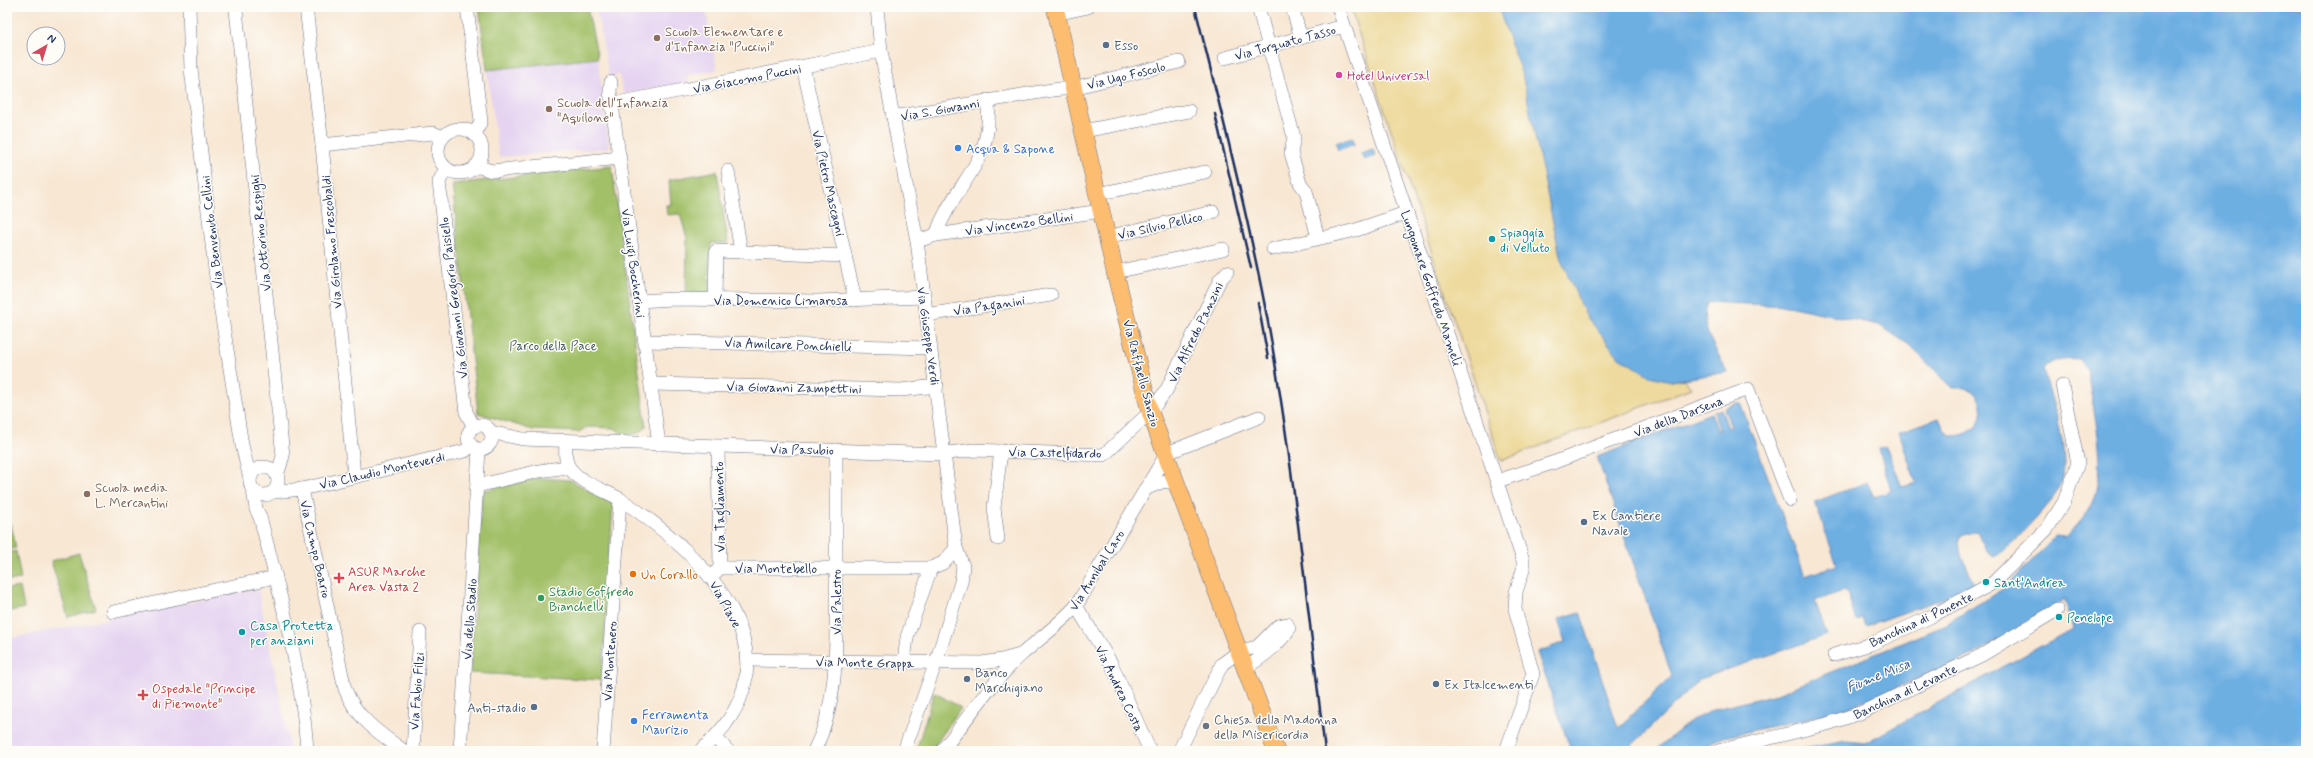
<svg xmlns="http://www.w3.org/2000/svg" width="2313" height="758" viewBox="0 0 2313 758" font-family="Mynerve,sans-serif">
	<rect width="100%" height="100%" fill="#fdfcf7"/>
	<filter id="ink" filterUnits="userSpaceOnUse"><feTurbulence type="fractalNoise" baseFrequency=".025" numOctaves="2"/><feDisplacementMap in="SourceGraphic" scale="8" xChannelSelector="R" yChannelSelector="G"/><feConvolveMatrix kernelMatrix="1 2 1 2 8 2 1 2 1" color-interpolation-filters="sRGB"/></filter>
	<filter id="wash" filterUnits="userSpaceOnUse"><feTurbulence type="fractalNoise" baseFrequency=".012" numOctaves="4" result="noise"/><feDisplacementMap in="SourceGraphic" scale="16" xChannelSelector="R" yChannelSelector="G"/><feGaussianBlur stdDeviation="0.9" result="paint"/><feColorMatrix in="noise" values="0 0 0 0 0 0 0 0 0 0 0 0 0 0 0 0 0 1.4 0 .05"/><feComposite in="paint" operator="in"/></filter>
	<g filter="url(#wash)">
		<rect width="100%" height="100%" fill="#f8e7d3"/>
		<g fill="#e5d3f1">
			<path d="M 596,7 L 705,7 L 717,70 L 687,75 L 689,82 L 623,94 L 619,75 L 609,77 Z"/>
			<path d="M 598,58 L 609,148 L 499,157 L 487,70 Z"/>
			<path d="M 258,589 L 291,751 L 7,751 L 7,639 Z"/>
		</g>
		<g fill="#a2c068" stroke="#5e7863">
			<path d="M 479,7 L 587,7 L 598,58 L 487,70 Z"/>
			<path d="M 612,166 L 646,426 L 642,431 L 636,434 L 621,433 L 614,428 L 587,427 L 579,432 L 533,430 L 478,413 L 452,184 Z"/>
			<path d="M 717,171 L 728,243 L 711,243 L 709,295 L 686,295 L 687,238 L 680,214 L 667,215 L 666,205 L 671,205 L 669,180 Z"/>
			<path d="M 539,478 L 570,480 L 613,503 L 602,680 L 470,673 L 482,491 Z"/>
			<path d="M 11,524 L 16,548 L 7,550 L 7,525 Z"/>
			<path d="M 16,551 L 21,579 L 7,581 L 7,553 Z"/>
			<path d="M 79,553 L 96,609 L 68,617 L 51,561 Z"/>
			<path d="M 20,587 L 24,608 L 7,612 L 7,589 Z"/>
			<path d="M 934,692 L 961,708 L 931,751 L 916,751 Z"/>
		</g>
		<path fill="#eeda9e" stroke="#84847e" d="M 1350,7 L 1498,7 L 1523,78 L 1561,260 L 1671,381 L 1684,379 L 1691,388 L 1501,461 Z"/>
		<g fill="#6eafe2" stroke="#446fa0">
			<path d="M 1498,7 L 2306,7 L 2306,751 L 1790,751 L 1847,741 L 1865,743 L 2072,629 L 2065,599 L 2014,633 L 1960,661 L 1840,711 L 1724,737 L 1711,742 L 1700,751 L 1654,751 L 1692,720 L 1716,709 L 1777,694 L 1939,628 L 2006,587 L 2055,537 L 2065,538 C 2073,529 2085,518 2091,507 C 2110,468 2093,412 2087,370 L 2080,359 C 2065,358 2053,358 2043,370 C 2052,402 2070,448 2062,481 C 2056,502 2016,540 1999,555 L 1993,557 L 1986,550 L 1977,531 L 1960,536 L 1958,544 L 1975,587 L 1866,626 L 1863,618 L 1856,620 L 1846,590 L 1815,601 L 1827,635 L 1700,679 L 1626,751 L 1571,751 L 1537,652 L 1565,642 L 1558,619 L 1580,612 L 1618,728 L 1672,676 L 1597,457 L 1711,413 L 1718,431 L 1720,431 L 1714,412 L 1721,409 L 1728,428 L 1731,427 L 1724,408 L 1740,402 L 1805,576 L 1837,565 L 1815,502 L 1867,482 L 1874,497 L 1891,491 L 1879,449 L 1886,446 L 1902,487 L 1916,483 L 1899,432 L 1939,418 L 1944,429 L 1952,436 C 1988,436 1989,395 1966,388 C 1962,387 1957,388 1953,388 L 1908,344 L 1879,325 L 1788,306 L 1708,302 C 1696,324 1718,351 1727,372 L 1671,381 L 1650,376 L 1619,357 L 1586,316 L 1561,260 L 1523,78 Z"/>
			<path d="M 1352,137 L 1355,144 L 1338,150 L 1336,143 Z"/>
			<path d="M 1373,149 L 1375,156 L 1364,160 L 1361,153 Z"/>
		</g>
	</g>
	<g filter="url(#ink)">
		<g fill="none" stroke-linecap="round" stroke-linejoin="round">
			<defs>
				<g id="minor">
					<path d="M 189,7 L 191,69 L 217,286 L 242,445 L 250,479"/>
					<path d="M 306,7 L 322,145 L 354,476"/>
					<path d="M 467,7 L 481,121 L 475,134"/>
					<path d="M 877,7 L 881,51 L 893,117 L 917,241 L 956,548 L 963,566 L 961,582 L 936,662 L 904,751"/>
					<path d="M 1258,7 L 1294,137 L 1291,153 L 1300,183 L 1306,191 L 1318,238"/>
					<path d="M 1292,7 L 1301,38"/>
					<path d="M 1338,7 L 1523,560 L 1523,570 L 1516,592 L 1515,609 L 1533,674 L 1506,751"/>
					<path d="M 236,10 L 283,456 L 277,476"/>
					<path d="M 1056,14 L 1088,7"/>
					<path d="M 1225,58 L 1344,26"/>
					<path d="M 803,67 L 855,300"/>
					<path d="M 611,82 L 610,91 L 659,444"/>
					<path d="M 612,104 L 881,51"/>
					<path d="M 893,117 L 1052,90 L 1073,88 L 1179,62"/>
					<circle cx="460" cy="151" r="22"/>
					<path d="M 1083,131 L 1189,111"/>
					<path d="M 322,145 L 433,133 L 442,137"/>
					<path d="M 476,166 L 492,171 L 620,158"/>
					<path d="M 446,168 L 439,182 L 466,412 L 474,427"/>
					<path d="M 728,171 L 741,252"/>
					<path d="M 1097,194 L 1205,172"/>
					<path d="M 936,235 C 954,181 994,167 988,100"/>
					<path d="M 1107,237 L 1213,212"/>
					<path d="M 917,241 L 936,235 L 1101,211"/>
					<path d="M 1273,249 L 1356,230 L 1406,213"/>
					<path d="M 1115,272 L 1223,249"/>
					<path d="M 715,300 L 716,251 L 845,256"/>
					<path d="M 639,301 L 673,299 L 818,301 L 923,297"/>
					<path d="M 926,315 L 1051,295"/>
					<path d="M 645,341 L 931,348"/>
					<path d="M 651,384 L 901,390 L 937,386"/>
					<circle cx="480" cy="437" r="12"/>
					<path d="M 490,432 L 523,439 L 940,454 L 974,450 L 1104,455 L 1150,412 L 1166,391 L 1220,280 L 1227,272"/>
					<path d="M 566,441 C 566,449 564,460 569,467 C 577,481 606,491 620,499 C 707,556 808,659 700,751"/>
					<path d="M 718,447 L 720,568"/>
					<circle cx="264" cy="481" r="14"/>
					<path d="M 1497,481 L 1555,462 L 1748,389 L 1790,500"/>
					<path d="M 477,486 L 539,471 L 568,467"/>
					<path d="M 302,489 L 345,689 C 356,718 379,733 404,751"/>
					<path d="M 1145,489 L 1164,481 L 1178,484"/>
					<path d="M 253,490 L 256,509 L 260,517 C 280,594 302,672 307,751"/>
					<path d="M 273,492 L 302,489 L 465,451 L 471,446"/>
					<path d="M 998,539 L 994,508 L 1001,451"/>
					<path d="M 711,577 L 720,568 L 931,568 L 943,563 L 956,548"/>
					<path d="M 1076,606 L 1111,663 L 1150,751"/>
					<path d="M 113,612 L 276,577"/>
					<path d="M 1834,655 L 1871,644 L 1930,617 L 1993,583 L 2047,529 L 2064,502 L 2078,463 L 2062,385"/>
					<path d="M 747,660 L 982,663 L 1002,660 L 1020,655"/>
					<path d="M 904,662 L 907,637 L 931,568"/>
					<path d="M 716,738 L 728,751"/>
					<path d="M 413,751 L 420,632"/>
					<path d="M 460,751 L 479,450"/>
					<path d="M 603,751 L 620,500"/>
					<path d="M 814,751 C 839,701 836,647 836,593 C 836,545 836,497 836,450"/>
					<path d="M 942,751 C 967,719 991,683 1021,655 C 1040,638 1059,625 1076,606 L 1167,453 L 1259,417"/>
					<path d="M 1179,751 L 1222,664 L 1240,651 L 1257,647 L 1278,626 L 1287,624 L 1289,629 C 1278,646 1262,657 1246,668"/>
					<path d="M 1718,751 L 1827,724 L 1860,713 L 1982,655 L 2057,610"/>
				</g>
				<path id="major" d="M 1055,7 L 1115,272 L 1150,412 L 1276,751"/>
			</defs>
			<use href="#minor" stroke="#686f87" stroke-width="14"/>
			<use href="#major" stroke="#686f87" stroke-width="18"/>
			<use href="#minor" stroke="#fff" stroke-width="13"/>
			<use href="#major" stroke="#fcbd6f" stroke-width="17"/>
			<g stroke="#1b2f5e" stroke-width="2.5">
				<path d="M 1195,7 C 1222,115 1250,223 1270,333 C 1294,471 1308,612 1325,751"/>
				<path d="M 1215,114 L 1251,268"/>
				<path d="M 1258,303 L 1268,358"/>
			</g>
		</g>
	</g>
	<g fill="#8d6e63" stroke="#fdfcf7" stroke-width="1.5">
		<circle cx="657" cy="38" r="4"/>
		<circle cx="549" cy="109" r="4"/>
		<circle cx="87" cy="494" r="4"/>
	</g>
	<g fill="#5c6f8a" stroke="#fdfcf7" stroke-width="1.5">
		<circle cx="1106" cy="45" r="4"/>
		<circle cx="1584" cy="522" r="4"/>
		<circle cx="967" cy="679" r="4"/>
		<circle cx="1436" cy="684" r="4"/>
		<circle cx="534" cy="707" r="4"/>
	</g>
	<circle fill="#d1479c" stroke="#fdfcf7" stroke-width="1.5" cx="1339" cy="75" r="4"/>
	<g fill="#3f7fe0" stroke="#fdfcf7" stroke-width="1.5">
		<circle cx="958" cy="148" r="4"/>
		<circle cx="634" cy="721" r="4"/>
	</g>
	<g fill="#0f9aa8" stroke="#fdfcf7" stroke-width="1.5">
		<circle cx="1492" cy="239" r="4"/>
		<circle cx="1986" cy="582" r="4"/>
		<circle cx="2059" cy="617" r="4"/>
		<circle cx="242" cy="632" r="4"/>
	</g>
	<circle fill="#e8710a" stroke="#fdfcf7" stroke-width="1.5" cx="633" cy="574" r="4"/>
	<g fill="#e0444e" stroke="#fdfcf7" stroke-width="1.5">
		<path d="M337 572h4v4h4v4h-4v4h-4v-4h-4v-4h4z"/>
		<path d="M141 689h4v4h4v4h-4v4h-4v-4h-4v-4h4z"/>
	</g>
	<circle fill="#2e9e5b" stroke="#fdfcf7" stroke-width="1.5" cx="541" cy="598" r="4"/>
	<circle fill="#6b7280" stroke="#fdfcf7" stroke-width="1.5" cx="1206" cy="726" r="4"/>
	<g text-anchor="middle" stroke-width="3" stroke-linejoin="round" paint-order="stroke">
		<g font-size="13" fill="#785e54" stroke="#fdfcf7" text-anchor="start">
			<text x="665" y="36">Scuola Elementare e<tspan x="665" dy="15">d'Infanzia "Puccini"</tspan></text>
			<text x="557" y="107">Scuola dell'Infanzia<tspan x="557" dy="15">"Aquilone"</tspan></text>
			<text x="95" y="492">Scuola media<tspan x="95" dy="15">L. Mercantini</tspan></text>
		</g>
		<g font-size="13" fill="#1b2f5e" stroke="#fdfcf7">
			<text transform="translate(1285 42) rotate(-15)" y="5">Via Torquato Tasso</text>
			<text transform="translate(1126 75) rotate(-14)" y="5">Via Ugo Foscolo</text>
			<text transform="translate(747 78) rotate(-11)" y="5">Via Giacomo Puccini</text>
			<text transform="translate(940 109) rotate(-10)" y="5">Via S. Giovanni</text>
			<text transform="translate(829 183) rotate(77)" y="5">Via Pietro Mascagni</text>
			<text transform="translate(1019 223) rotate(-8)" y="5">Via Vincenzo Bellini</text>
			<text transform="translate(1160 225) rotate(-13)" y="5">Via Silvio Pellico</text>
			<text transform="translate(211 232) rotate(-97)" y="5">Via Benvenuto Cellini</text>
			<text transform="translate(260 233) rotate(-96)" y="5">Via Ottorino Respighi</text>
			<text transform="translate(331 242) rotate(-95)" y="5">Via Girolamo Frescobaldi</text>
			<text transform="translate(634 263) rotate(82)" y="5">Via Luigi Boccherini</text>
			<text transform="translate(1432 288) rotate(71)" y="5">Lungomare Goffredo Mameli</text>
			<text transform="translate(453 298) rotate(-97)" y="5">Via Giovanni Gregorio Paisiello</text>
			<text x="781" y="305">Via Domenico Cimarosa</text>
			<text transform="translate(989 305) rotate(-9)" y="5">Via Paganini</text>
			<text transform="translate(1195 332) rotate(-64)" y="5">Via Alfredo Panzini</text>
			<text transform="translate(929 336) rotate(82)" y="5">Via Giuseppe Verdi</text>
			<text transform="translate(788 344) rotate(2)" y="5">Via Amilcare Ponchielli</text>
			<text transform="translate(1142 373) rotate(75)" y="5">Via Raffaello Sanzio</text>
			<text transform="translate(794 387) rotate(1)" y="5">Via Giovanni Zampettini</text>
			<text transform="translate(1678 416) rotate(-21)" y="5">Via della Darsena</text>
			<text transform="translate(802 449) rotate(1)" y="5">Via Pasubio</text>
			<text transform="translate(1055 452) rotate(1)" y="5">Via Castelfidardo</text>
			<text transform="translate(382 470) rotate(-13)" y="5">Via Claudio Monteverdi</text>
			<text transform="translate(719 507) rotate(-91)" y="5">Via Tagliamento</text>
			<text transform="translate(316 549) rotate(77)" y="5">Via Campo Boario</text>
			<text x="776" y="573">Via Montebello</text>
			<text transform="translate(1096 570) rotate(-58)" y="5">Via Annibal Caro</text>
			<text transform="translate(836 602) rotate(-90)" y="5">Via Palestro</text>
			<text transform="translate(726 604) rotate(61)" y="5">Via Piave</text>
			<text transform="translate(469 619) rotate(-86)" y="5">Via dello Stadio</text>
			<text transform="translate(1921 619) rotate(-25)" y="5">Banchina di Ponente</text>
			<text transform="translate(609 661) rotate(-86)" y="5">Via Montenero</text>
			<text transform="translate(865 662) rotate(1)" y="5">Via Monte Grappa</text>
			<text transform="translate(1120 688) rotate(64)" y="5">Via Andrea Costa</text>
			<text transform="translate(416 691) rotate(-86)" y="5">Via Fabio Filzi</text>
			<text transform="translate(1905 691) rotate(-25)" y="5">Banchina di Levante</text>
		</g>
		<g font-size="13" fill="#4e5e75" stroke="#fdfcf7" text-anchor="start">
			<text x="1114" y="50">Esso</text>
			<text x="1592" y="520">Ex Cantiere<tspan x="1592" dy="15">Navale</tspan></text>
			<text x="975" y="677">Banco<tspan x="975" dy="15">Marchigiano</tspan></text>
			<text x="1444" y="689">Ex Italcementi</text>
			<text x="526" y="712" text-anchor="end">Anti-stadio</text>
		</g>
		<g font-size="13" fill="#b23c85" stroke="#fdfcf7" text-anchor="start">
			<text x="1347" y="80">Hotel Universal</text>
		</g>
		<g font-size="13" fill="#366cbe" stroke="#fdfcf7" text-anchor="start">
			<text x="966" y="153">Acqua &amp; Sapone</text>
			<text x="642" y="719">Ferramenta<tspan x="642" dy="15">Maurizio</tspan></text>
		</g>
		<g font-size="13" fill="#0d838f" stroke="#fdfcf7" text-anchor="start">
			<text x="1500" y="237">Spiaggia<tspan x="1500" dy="15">di Velluto</tspan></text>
			<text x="1994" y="587">Sant'Andrea</text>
			<text x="2067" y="622">Penelope</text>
			<text x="250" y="630">Casa Protetta<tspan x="250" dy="15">per anziani</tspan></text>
		</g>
		<g font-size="13" fill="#445a61" stroke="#fdfcf7">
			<text x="553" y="350">Parco della Pace</text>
		</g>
		<g font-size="13" fill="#be3a42" stroke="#fdfcf7" text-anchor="start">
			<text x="348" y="576">ASUR Marche<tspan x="348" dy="15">Area Vasta 2</tspan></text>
			<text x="152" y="693">Ospedale "Principe<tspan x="152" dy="15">di Piemonte"</tspan></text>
		</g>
		<g font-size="13" fill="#c56008" stroke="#fdfcf7" text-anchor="start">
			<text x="641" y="579">Un Corallo</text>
		</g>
		<g font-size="13" fill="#27864d" stroke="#fdfcf7" text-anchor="start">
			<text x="549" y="596">Stadio Goffredo<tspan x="549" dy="15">Bianchelli</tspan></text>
		</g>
		<g font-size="13" fill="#5b616d" stroke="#fdfcf7" text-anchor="start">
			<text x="1214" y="724">Chiesa della Madonna<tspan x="1214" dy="15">della Misericordia</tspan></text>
		</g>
		<g font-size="14" font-style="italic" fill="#385c8c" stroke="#fdfcf7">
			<text transform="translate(1878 675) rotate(-22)" y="5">Fiume Misa</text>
		</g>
	</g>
	<rect width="2313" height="758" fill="none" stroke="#fdfcf7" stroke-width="24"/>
	<g transform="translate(46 46) rotate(38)"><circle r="19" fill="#fdfcf7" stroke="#a3aaba"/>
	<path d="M0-3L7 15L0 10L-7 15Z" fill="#d1495b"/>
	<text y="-6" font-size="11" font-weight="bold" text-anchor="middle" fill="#1b2f5e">N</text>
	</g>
</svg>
